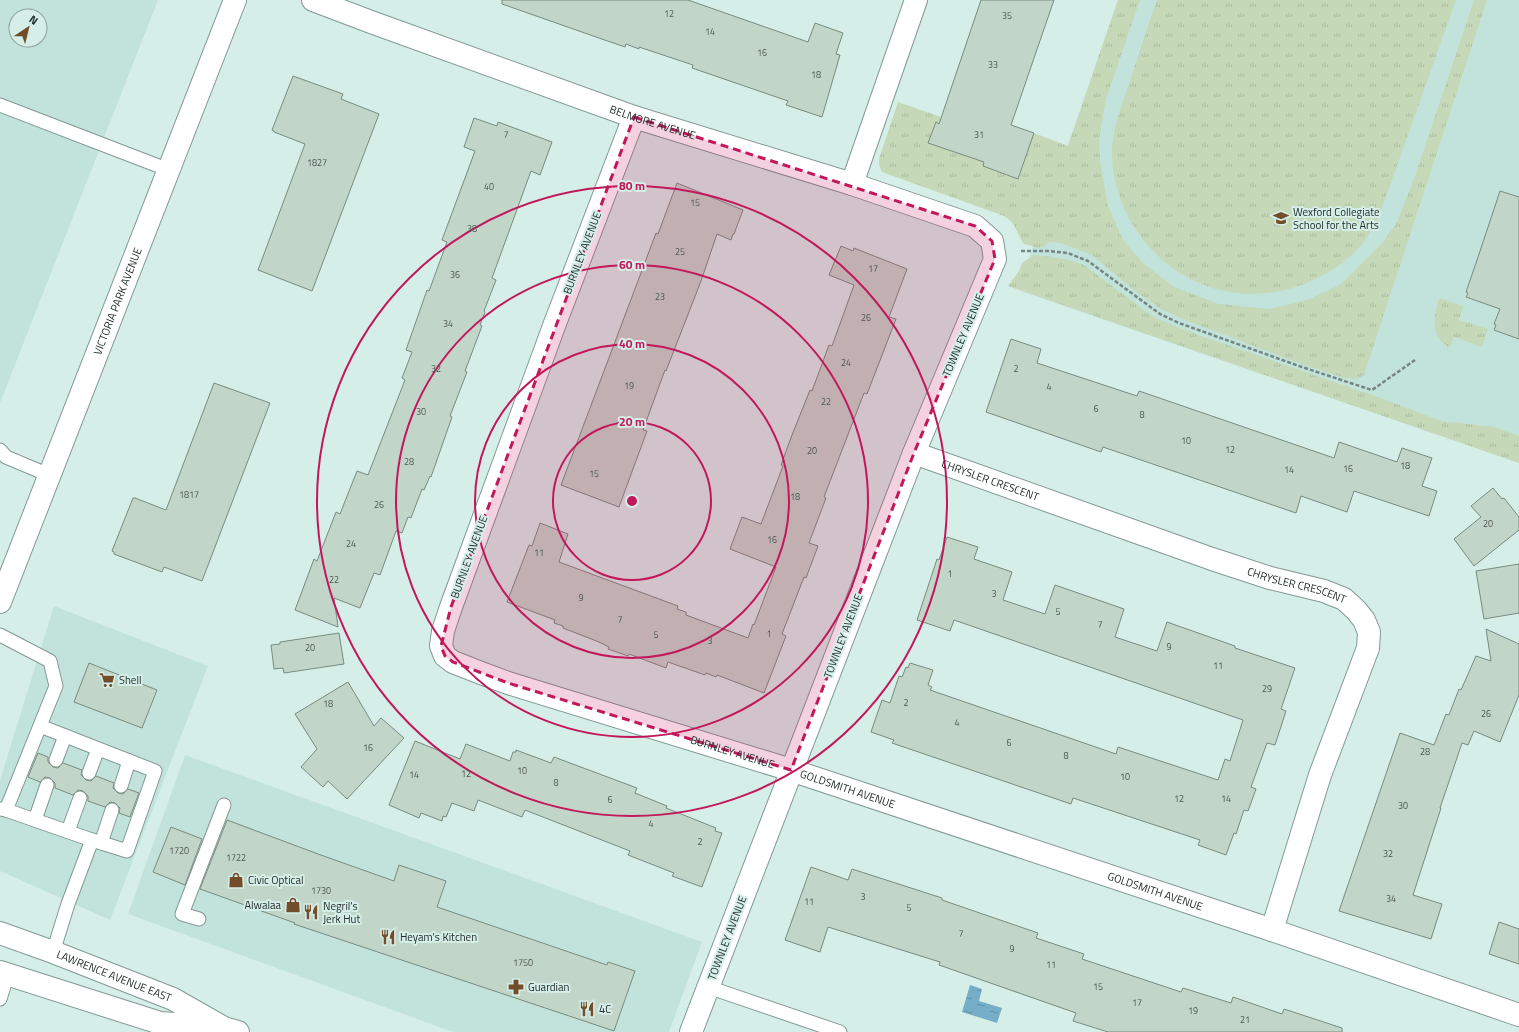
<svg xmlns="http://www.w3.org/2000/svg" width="1519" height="1032" viewBox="0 0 1519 1032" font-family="'Titillium Web',sans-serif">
	<defs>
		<pattern id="grass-tufts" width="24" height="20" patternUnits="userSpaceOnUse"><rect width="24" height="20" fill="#c5d9b8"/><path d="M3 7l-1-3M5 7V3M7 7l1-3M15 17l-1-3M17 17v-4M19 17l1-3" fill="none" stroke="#a9bb9e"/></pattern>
		<pattern id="water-ripples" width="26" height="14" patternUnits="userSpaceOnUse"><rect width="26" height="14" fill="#76aec7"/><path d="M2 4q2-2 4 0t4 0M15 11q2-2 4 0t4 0" fill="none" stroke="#618ea2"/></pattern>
	</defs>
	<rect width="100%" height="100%" fill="#d6eee8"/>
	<g fill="#c2e3db" fill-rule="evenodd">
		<path d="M 0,0 L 158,0 L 0,403 ZM 16,16 L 40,16 L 40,40 L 16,40 Z"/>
		<path d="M 1118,0 L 1519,0 L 1519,463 L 1018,290 Z"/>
		<path d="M 54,606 L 208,666 L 110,920 L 0,871 L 0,780 Z"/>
		<path d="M 185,755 L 702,942 L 669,1032 L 453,1032 L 128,914 Z"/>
	</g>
	<g fill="url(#grass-tufts)">
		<path d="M 1118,0 L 1140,0 L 1106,99 L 1099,139 L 1100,160 L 1108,206 L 1123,240 L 1143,263 L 1174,287 L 1219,304 L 1270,309 L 1310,299 L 1341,284 L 1382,243 L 1396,224 L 1414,179 L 1474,0 L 1487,0 L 1364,375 L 1357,379 L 1344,378 L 1293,361 L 1185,320 L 1161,309 L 1135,291 L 1092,255 L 1061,243 L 1049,242 L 1044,247 L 1038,248 L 1024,244 L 1021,240 L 1013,223 L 1004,216 L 882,172 L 879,165 L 879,159 L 898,102 L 941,117 L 939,124 L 935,123 L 929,143 L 984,162 L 983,166 L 1018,179 L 1034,133 L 1068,146 Z"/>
		<path d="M 1157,0 L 1456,0 L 1378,219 C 1372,229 1366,241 1358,249 C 1300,306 1211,311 1153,251 C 1131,228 1117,200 1113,168 C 1108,136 1122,105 1132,75 C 1140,50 1148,25 1157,0 Z"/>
		<path d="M 1034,255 C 1052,256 1068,259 1084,265 L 1144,310 L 1158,319 L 1187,331 L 1381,398 L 1441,421 L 1495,427 L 1519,436 L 1519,463 L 1008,286 L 1019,271 L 1022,263 Z"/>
		<path d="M 1439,298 L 1463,306 L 1459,320 L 1488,329 L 1482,347 L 1454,337 L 1450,348 C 1429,336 1434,318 1439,298 Z"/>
	</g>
	<path fill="url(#water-ripples)" d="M 970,985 L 982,989 L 979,1001 L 1002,1008 L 997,1023 L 962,1012 Z"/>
	<g fill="#c2d5c9" stroke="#798b7f">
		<path d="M 502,0 L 688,0 L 808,42 L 815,23 L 843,33 L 836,54 L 840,55 L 822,117 L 786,105 L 788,101 L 692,68 L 693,65 L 639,47 L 639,49 L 626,44 L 625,47 L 596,37 L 502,4 Z"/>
		<path d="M 981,0 L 1054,0 L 1011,125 L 1034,133 L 1018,179 L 983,166 L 984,162 L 928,143 L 936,122 L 939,124 Z"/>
		<path d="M 293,76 L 343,94 L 341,99 L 379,114 L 312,291 L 258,270 L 305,144 L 274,132 L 274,131 L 272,130 Z"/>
		<path d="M 474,118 L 497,126 L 498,122 L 552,142 L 540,175 L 531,171 L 492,278 L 496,280 L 484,311 L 485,312 L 480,325 L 482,326 L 465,371 L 467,372 L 450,416 L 452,417 L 431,477 L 430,476 L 424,490 L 422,489 L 411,518 L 408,517 L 402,533 L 396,531 L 380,575 L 374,573 L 360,608 L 334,598 L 338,627 L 295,610 L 314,559 L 317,561 L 336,512 L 340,514 L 357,471 L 368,475 L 405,380 L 402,378 L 412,352 L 406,350 L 427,290 L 429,291 L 447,242 L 442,240 L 475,151 L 464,147 Z"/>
		<path d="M 677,183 L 743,210 L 734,234 L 733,234 L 731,240 L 717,234 L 701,281 L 666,371 L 665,370 L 643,430 L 647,431 L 619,507 L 561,485 L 656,233 L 658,234 Z"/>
		<path d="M 1500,191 L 1519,197 L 1519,339 L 1494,330 L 1496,325 L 1494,324 L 1500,309 L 1466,297 L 1468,293 L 1466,292 L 1477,260 Z"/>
		<path d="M 841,246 L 853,251 L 854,248 L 907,269 L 889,317 L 896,319 L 867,394 L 864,393 L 824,497 L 826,498 L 809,543 L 818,546 L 806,578 L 804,577 L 782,634 L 786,636 L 764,693 L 717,675 L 716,677 L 706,673 L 705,675 L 668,662 L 666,668 L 629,654 L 628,656 L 608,649 L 609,647 L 599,642 L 563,628 L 563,626 L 554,623 L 555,620 L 507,602 L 529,545 L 532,546 L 540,523 L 568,534 L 559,562 L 678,606 L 677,609 L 686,612 L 686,615 L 748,638 L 753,624 L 754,625 L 776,567 L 730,549 L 742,517 L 761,524 L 783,466 L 781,465 L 792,435 L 810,390 L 812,391 L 829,345 L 832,346 L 854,285 L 829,275 Z"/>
		<path d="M 1011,339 L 1041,349 L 1037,363 L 1137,396 L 1139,391 L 1334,458 L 1339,442 L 1397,462 L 1402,448 L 1432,458 L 1422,486 L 1437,491 L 1429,516 L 1354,491 L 1347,512 L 1301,496 L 1296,513 L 1103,447 L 1101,452 L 986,412 Z"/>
		<path d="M 214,383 L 270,403 L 202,581 L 164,567 L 162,572 L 114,554 L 114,552 L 112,551 L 133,498 L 135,498 L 166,510 Z"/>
		<path d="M 1493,488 L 1502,499 L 1504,498 L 1519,517 L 1519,530 L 1474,566 L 1454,539 L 1481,517 L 1471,506 Z"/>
		<path d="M 947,537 L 978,547 L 974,559 L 1012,572 L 1003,600 L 1045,614 L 1055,585 L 1124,609 L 1115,637 L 1157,651 L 1167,622 L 1235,646 L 1235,648 L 1295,668 L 1281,709 L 1286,711 L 1275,745 L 1267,743 L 1251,787 L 1256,789 L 1248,811 L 1244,810 L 1236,834 L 1234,833 L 1226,855 L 1198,845 L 1200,840 L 1073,798 L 1071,804 L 892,743 L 894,740 L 871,732 L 882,700 L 890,703 L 899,676 L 902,677 L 906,667 L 908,668 L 910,663 L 933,670 L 928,685 L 932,687 L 930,690 L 1116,754 L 1118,747 L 1218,780 L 1225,759 L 1230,761 L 1243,720 L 954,620 L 950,631 L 917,620 L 937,559 L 939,560 Z"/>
		<path d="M 1519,564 L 1519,613 L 1484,619 L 1476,571 Z"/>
		<path d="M 1486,629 L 1519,644 L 1519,695 L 1500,742 L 1474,731 L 1468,745 L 1462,743 L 1440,808 L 1441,808 L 1413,895 L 1442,904 L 1431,939 L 1339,911 L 1400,733 L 1434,745 L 1446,714 L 1449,715 L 1459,689 L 1461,690 L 1476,656 L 1491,661 Z"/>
		<path d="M 339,633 L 344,664 L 284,673 L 283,668 L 274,669 L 271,645 L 280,644 L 280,642 Z"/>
		<path d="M 89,663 L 157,690 L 142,728 L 74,702 Z"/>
		<path d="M 348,682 L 374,726 L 381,718 L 404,738 L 347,799 L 328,781 L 323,787 L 301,767 L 317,749 L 295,714 Z"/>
		<path d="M 415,741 L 460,759 L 466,744 L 510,761 L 513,752 L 516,752 L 516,750 L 551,763 L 554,757 L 637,788 L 635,793 L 667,806 L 666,808 L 716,828 L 715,831 L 722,833 L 702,887 L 672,876 L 674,873 L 628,855 L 630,851 L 525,810 L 522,817 L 478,800 L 474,811 L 452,803 L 446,817 L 443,816 L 442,821 L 421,813 L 419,818 L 389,805 Z"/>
		<path d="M 38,753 L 48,757 L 48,762 L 53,767 L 58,768 L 63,763 L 82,770 L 81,775 L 86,780 L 91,781 L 96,776 L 114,783 L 113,788 L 118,793 L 123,794 L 128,789 L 139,793 L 130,817 L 119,813 L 120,808 L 115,803 L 110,802 L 105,807 L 88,801 L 88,796 L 83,791 L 78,790 L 73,795 L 55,788 L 55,783 L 50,778 L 45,777 L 40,782 L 28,777 Z"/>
		<path d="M 227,820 L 318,854 L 394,881 L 399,865 L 446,881 L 437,907 L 607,965 L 608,962 L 635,971 L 614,1031 L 294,924 L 295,923 L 200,889 Z"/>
		<path d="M 171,827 L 202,839 L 185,885 L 153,872 Z"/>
		<path d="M 811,867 L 848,880 L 852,869 L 942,898 L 942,900 L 1038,933 L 1036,938 L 1084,954 L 1082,959 L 1181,992 L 1183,988 L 1231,1003 L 1233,997 L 1282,1014 L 1284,1009 L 1342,1028 L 1342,1032 L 1108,1032 L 1073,1021 L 1076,1013 L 939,965 L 940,962 L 828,927 L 820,952 L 785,940 Z"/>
		<path d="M 1499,922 L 1519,929 L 1519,964 L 1489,954 Z"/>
	</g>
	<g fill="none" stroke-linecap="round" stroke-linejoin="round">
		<defs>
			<g id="lane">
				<path d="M 0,105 L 169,170"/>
				<path d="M 0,450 L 6,457 L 49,475"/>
				<path d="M 0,635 L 50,661 L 56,686 L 6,810"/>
				<path d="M 40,726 L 155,771 L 127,851 L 92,840"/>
				<path d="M 56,760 L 65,736"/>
				<path d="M 89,773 L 98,749"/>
				<path d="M 121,786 L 129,761"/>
				<path d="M 0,809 L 6,810 L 92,840 L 68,904 L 53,952"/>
				<path d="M 35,820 L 47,785"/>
				<path d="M 68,831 L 80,798"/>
				<path d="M 101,843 L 112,810"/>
				<path d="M 199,919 L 182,914 L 224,805"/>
				<path d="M 708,987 L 840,1032"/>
				<path d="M 0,999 L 8,974"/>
			</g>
			<g id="street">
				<path id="s1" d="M 313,0 L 371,22 L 634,117 L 852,184 L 975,226 L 992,241 L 995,259 L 914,453 L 691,1032"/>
				<path id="s2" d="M 634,117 L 554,326 L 451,607 L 443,631 L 441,646 L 445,656 L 453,662 L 481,673 L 508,683 L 791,770 L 1266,928 L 1519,1015"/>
				<path d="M 852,184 L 916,0"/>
				<path id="s3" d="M 914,453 L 1212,559 L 1270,578 L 1324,591 L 1344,599 L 1356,610 L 1364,620 L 1369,632 L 1368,648 L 1320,775 L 1272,930"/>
			</g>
			<g id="secondary">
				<path id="s4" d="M 0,602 L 235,0"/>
				<path id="s5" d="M 0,933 L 53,952 L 173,999 L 224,1028 L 238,1032"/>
				<path d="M 0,972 L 160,1023 L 219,1027"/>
			</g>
		</defs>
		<use href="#lane" stroke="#829994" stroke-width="15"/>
		<use href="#street" stroke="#829994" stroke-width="24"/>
		<use href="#secondary" stroke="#829994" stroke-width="24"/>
		<path stroke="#768682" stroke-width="2.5" stroke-dasharray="4 2" stroke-linecap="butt" d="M 1021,251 L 1048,251 L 1068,253 L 1088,261 L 1160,314 L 1179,323 L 1299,366 L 1372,390 L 1415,360"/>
		<use href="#lane" stroke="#fff" stroke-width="13"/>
		<use href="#street" stroke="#fff" stroke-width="22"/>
		<use href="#secondary" stroke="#fff" stroke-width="22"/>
	</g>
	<path fill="#c2185b" fill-opacity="0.2" stroke="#c2185b" stroke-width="3" stroke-dasharray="8 5" stroke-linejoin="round" d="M 634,117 L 975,226 L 992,241 L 995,259 L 914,453 L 791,770 L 508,683 L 453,662 L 445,656 L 441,646 L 451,607 Z"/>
	<g fill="none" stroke="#c2185b" stroke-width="2">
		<circle cx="632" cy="501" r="79"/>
		<circle cx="632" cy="501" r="157"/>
		<circle cx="632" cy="501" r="236"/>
		<circle cx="632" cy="501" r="315"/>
	</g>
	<defs>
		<symbol id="school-bare" viewBox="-9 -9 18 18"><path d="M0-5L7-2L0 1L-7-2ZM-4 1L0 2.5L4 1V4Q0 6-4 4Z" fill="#734d2a" stroke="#d6eee8" stroke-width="2.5" paint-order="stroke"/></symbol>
		<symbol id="supermarket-bare" viewBox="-9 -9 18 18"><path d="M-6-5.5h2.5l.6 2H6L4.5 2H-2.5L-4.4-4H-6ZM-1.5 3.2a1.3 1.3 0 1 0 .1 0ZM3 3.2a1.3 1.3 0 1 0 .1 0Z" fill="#734d2a" stroke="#d6eee8" stroke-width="2.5" paint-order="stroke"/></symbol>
		<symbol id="shop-bare" viewBox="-9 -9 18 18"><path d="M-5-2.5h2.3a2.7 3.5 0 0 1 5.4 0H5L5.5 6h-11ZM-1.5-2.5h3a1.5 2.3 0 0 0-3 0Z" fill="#734d2a" stroke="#d6eee8" stroke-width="2.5" paint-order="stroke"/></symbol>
		<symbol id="restaurant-bare" viewBox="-9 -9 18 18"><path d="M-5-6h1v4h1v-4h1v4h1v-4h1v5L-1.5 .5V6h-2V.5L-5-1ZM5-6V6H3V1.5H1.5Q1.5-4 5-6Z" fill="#734d2a" stroke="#d6eee8" stroke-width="2.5" paint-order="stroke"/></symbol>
		<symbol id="pharmacy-bare" viewBox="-9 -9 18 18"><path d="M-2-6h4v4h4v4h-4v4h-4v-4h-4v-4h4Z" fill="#734d2a" stroke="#d6eee8" stroke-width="2.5" paint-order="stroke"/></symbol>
	</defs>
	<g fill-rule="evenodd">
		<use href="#school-bare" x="1270" y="207" width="22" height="22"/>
		<use href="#supermarket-bare" x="96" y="669" width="22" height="22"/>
		<use href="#shop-bare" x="225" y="869" width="22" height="22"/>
		<use href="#shop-bare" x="282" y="894" width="22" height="22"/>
		<use href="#restaurant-bare" x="300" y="901" width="22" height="22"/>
		<use href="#restaurant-bare" x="377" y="926" width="22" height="22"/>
		<use href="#pharmacy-bare" x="505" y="976" width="22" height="22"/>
		<use href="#restaurant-bare" x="576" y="998" width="22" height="22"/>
	</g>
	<g text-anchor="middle" stroke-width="4" stroke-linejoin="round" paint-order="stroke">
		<g font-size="9" fill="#4c5752">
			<text x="669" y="17">12</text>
			<text x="1007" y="19">35</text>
			<text x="710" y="35">14</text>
			<text x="762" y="56">16</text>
			<text x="993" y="68">33</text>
			<text x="816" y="78">18</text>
			<text x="506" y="138">7</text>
			<text x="979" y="138">31</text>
			<text x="317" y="166">1827</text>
			<text x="489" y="190">40</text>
			<text x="695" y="206">15</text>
			<text x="472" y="232">38</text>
			<text x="680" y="255">25</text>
			<text x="873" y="272">17</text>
			<text x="455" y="278">36</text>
			<text x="660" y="300">23</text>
			<text x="866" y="321">26</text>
			<text x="448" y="327">34</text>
			<text x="846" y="366">24</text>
			<text x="436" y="372">32</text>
			<text x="1016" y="372">2</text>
			<text x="629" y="389">19</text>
			<text x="1049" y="390">4</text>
			<text x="826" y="405">22</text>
			<text x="1096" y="412">6</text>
			<text x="421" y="415">30</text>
			<text x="1142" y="418">8</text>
			<text x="1186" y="444">10</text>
			<text x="1230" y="453">12</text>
			<text x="812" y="454">20</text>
			<text x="409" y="465">28</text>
			<text x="1405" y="469">18</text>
			<text x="1348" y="472">16</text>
			<text x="1289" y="473">14</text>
			<text x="594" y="477">15</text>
			<text x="189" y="498">1817</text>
			<text x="795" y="500">18</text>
			<text x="379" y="508">26</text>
			<text x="1488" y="527">20</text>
			<text x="772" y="543">16</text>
			<text x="351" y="547">24</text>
			<text x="539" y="556">11</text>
			<text x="950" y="577">1</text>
			<text x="334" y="583">22</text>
			<text x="994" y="597">3</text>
			<text x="581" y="601">9</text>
			<text x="1058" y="615">5</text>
			<text x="620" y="623">7</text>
			<text x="1100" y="628">7</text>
			<text x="769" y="637">1</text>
			<text x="656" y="638">5</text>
			<text x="710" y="644">3</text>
			<text x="1169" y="650">9</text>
			<text x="310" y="651">20</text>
			<text x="1218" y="669">11</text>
			<text x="1267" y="692">29</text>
			<text x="906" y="706">2</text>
			<text x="328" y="707">18</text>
			<text x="1486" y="717">26</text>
			<text x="957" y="726">4</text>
			<text x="1009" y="746">6</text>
			<text x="368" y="751">16</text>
			<text x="1425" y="755">28</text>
			<text x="1066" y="759">8</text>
			<text x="522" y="774">10</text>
			<text x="466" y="777">12</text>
			<text x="414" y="778">14</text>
			<text x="1125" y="780">10</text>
			<text x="556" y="786">8</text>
			<text x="1179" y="802">12</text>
			<text x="1226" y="802">14</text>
			<text x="610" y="803">6</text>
			<text x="1403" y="809">30</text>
			<text x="651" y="827">4</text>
			<text x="700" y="845">2</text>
			<text x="179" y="854">1720</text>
			<text x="1388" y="857">32</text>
			<text x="236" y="861">1722</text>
			<text x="321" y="894">1730</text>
			<text x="863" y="900">3</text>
			<text x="1391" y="902">34</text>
			<text x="809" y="905">11</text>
			<text x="909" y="911">5</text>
			<text x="961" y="937">7</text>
			<text x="1012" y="952">9</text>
			<text x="523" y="966">1750</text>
			<text x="1051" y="968">11</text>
			<text x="1098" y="990">15</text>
			<text x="1137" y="1006">17</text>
			<text x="1193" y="1014">19</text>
			<text x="1245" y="1023">21</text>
		</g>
		<g font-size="11" fill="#242d2b" stroke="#d6eee8">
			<text dy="4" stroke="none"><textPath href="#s1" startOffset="361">BELMORE AVENUE</textPath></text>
			<text transform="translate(582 253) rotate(-69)" y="4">BURNLEY AVENUE</text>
			<text dy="4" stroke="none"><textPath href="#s4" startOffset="323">VICTORIA PARK AVENUE</textPath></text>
			<text transform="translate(963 335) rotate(-67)" y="4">TOWNLEY AVENUE</text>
			<text dy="4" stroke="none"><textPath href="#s3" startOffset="81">CHRYSLER CRESCENT</textPath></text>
			<text transform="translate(469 557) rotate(-70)" y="4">BURNLEY AVENUE</text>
			<text dy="4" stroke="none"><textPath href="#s3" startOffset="405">CHRYSLER CRESCENT</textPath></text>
			<text transform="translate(843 636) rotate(-69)" y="4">TOWNLEY AVENUE</text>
			<text dy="4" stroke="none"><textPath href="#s2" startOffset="878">BURNLEY AVENUE</textPath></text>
			<text dy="4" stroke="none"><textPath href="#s2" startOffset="999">GOLDSMITH AVENUE</textPath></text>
			<text dy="4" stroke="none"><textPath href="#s2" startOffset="1323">GOLDSMITH AVENUE</textPath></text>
			<text transform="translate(727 938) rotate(-69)" y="4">TOWNLEY AVENUE</text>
			<text dy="4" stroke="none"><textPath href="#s5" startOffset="122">LAWRENCE AVENUE EAST</textPath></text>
		</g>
		<g font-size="11" fill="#242d2b" stroke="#d6eee8" text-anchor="start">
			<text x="1293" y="216">Wexford Collegiate<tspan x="1293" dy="13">School for the Arts</tspan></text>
			<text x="119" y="684">Shell</text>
			<text x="248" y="884">Civic Optical</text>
			<text x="281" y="909" text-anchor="end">Alwalaa</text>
			<text x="323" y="910">Negril's<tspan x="323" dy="13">Jerk Hut</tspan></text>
			<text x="400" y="941">Heyam's Kitchen</text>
			<text x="528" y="991">Guardian</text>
			<text x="599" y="1013">4C</text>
		</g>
	</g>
	<circle cx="632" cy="501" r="6" fill="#c2185b" stroke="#d6eee8" stroke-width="2"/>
	<g font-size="12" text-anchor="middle" font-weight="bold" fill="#c2185b" stroke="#d6eee8" stroke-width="4" stroke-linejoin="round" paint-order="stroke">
		<text x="632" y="190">80 m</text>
		<text x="632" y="269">60 m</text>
		<text x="632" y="348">40 m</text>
		<text x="632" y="426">20 m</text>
	</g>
	<g transform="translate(28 28) rotate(35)"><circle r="19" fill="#d6eee8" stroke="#8fa19c"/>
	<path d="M0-3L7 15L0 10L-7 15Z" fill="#734d2a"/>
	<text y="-6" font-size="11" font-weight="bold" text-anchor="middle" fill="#242d2b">N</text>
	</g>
</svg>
